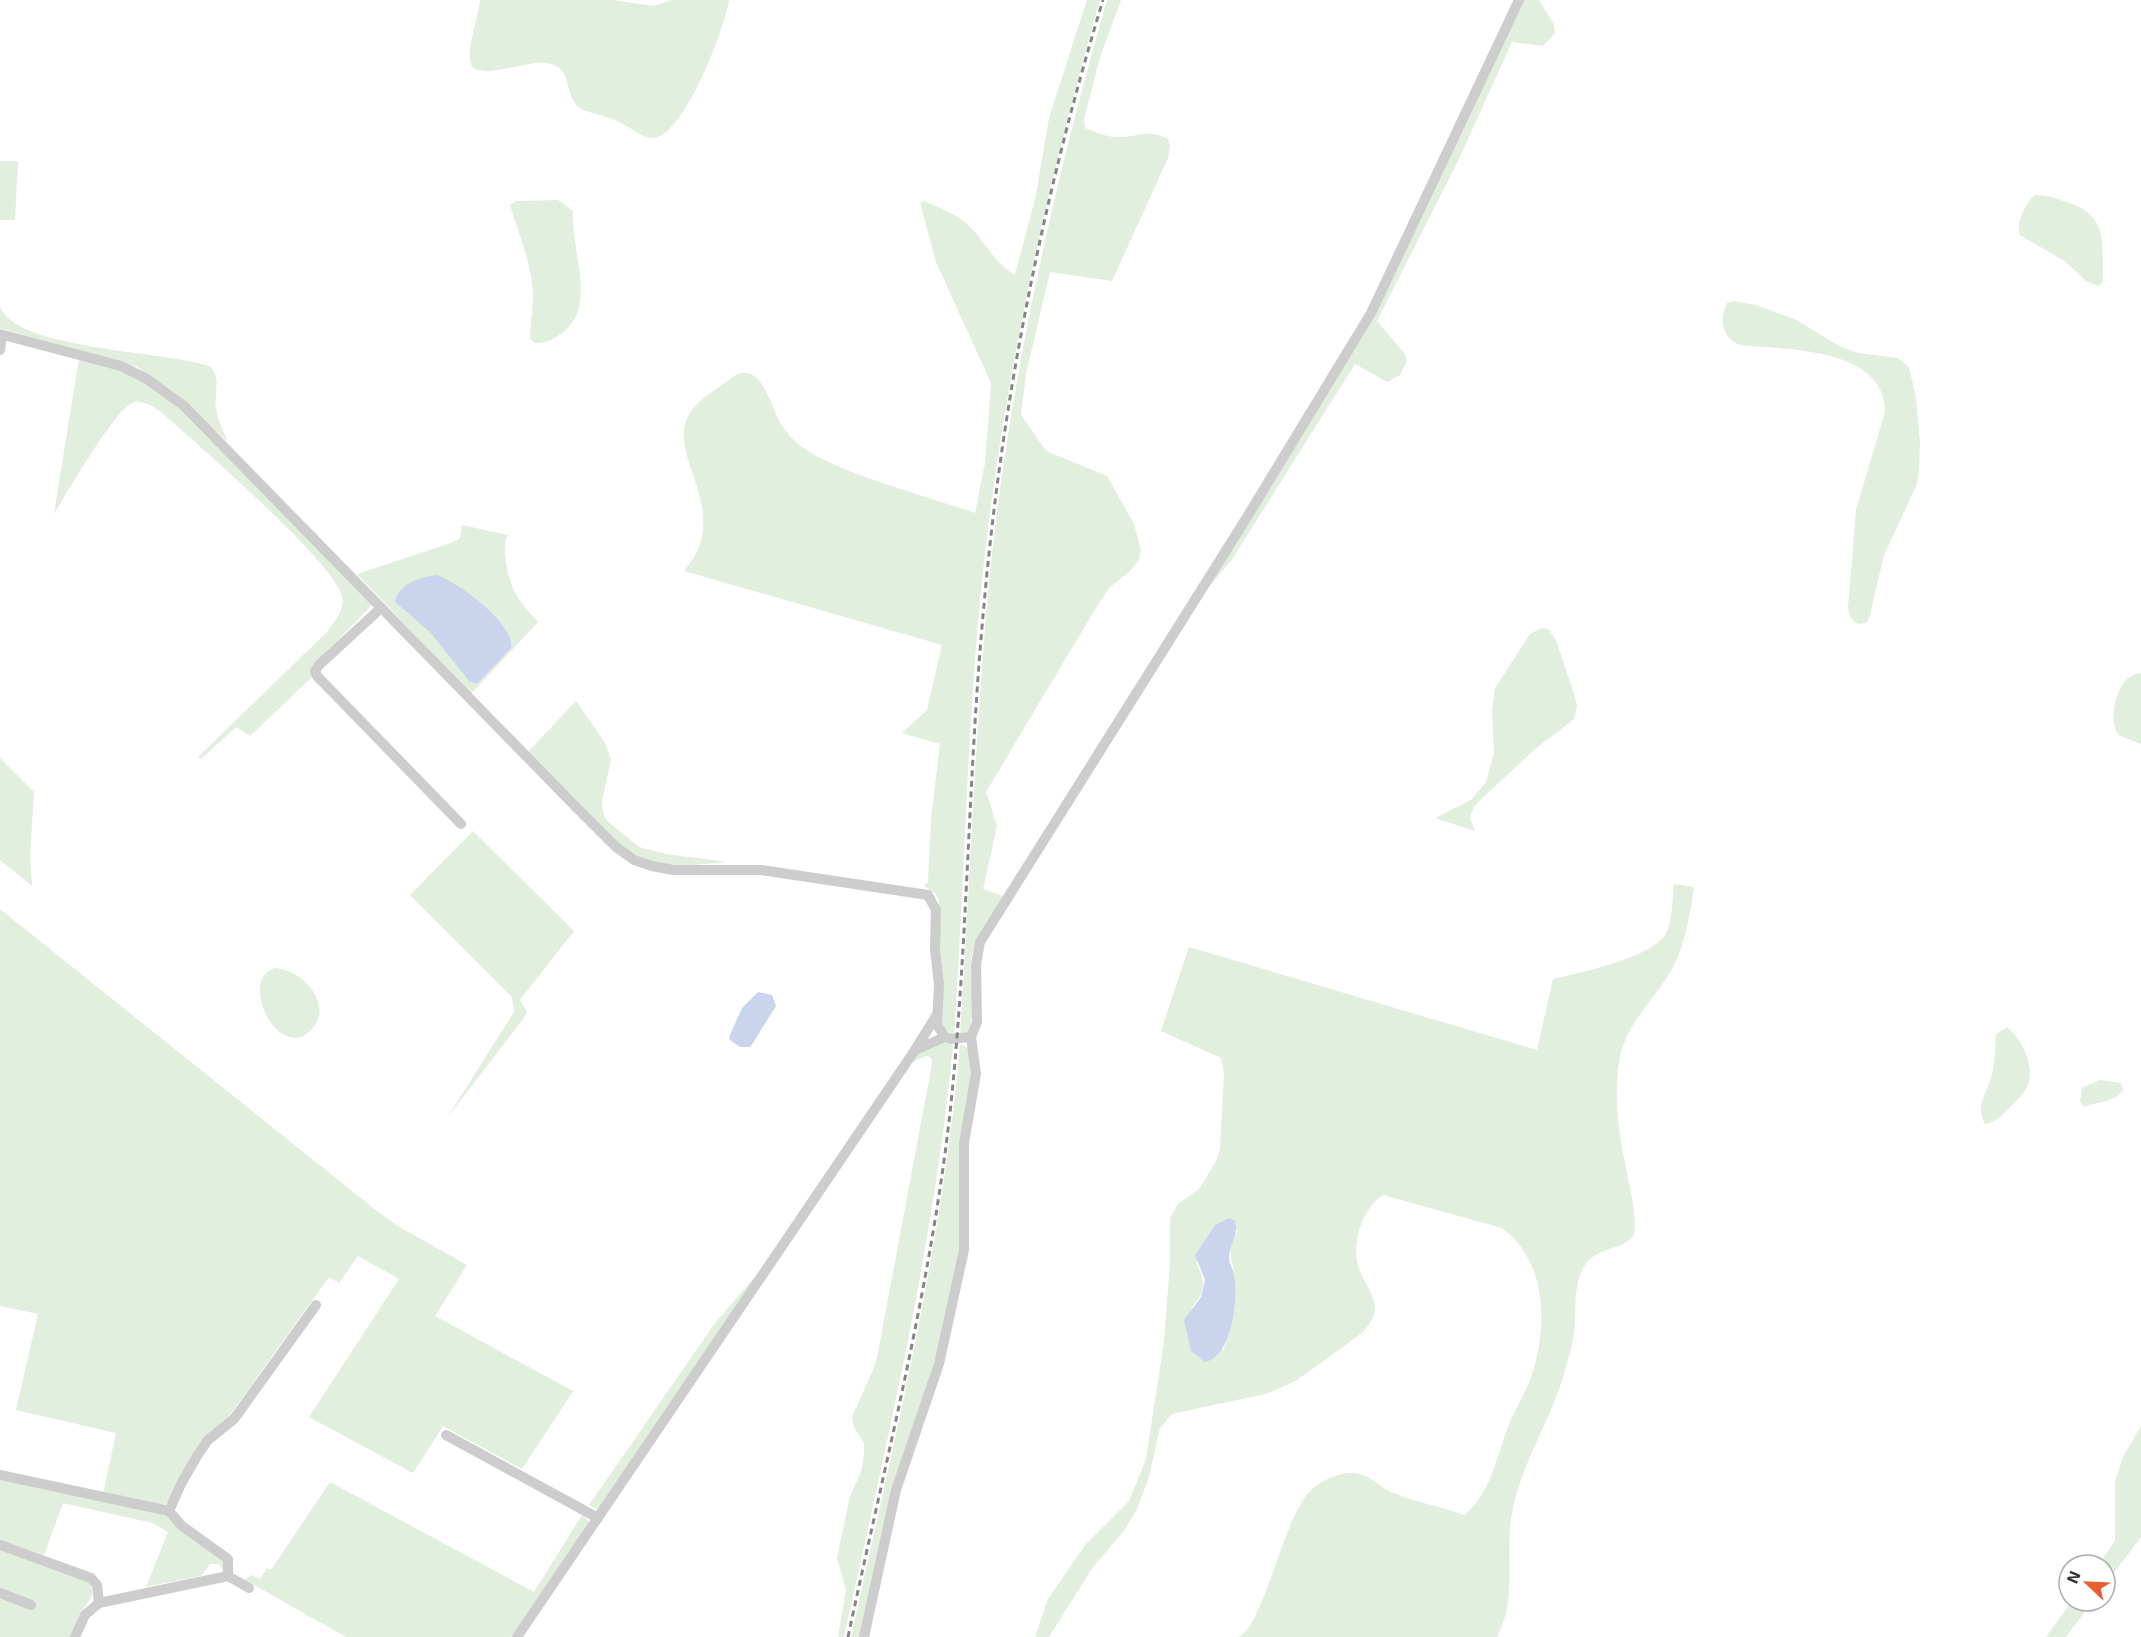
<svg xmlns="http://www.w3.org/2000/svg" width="2141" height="1637" viewBox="0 0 2141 1637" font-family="'Exo 2',sans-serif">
	<rect width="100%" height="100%" fill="#fff"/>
	<g fill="#e2eede" fill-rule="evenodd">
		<path d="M 480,0 L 612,0 L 654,6 L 672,0 L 729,0 C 724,30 688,123 660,136 C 656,138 651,139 647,137 C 639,135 631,128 623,124 C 614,119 603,116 593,113 C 589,112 583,111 580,108 C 563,96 574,68 548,63 C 530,59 484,80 472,66 C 464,57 479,15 480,0 Z"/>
		<path d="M 1087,0 L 1100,0 C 1051,171 1012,343 989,520 C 967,690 966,864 954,1035 L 945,1030 L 941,1024 L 939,901 L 936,894 L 924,886 L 928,882 L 931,819 L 940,744 L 902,733 L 927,710 L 942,645 L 684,571 C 737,511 661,453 691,411 C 700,398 721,387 734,376 C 761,360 771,407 781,424 C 784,430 791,437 796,442 C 825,470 933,498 975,513 L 985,463 L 991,383 L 936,262 L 920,203 L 924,201 C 939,208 954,213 966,223 C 984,239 994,264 1015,275 L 1036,195 L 1049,118 Z"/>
		<path d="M 1107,0 L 1121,0 L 1101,54 L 1084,119 L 1085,128 C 1095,132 1106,137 1117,137 C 1137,138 1147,128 1168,139 L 1170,146 L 1168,158 L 1112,281 L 1050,272 L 1026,374 L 1021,415 L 1046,451 L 1107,476 L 1134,524 L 1141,550 L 1139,560 L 1130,571 L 1109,588 L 1096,608 L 986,792 L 997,826 L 983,889 L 1003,896 C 993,914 976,933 972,954 C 967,980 978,1007 968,1032 L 960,1034 C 970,884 975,732 989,582 C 1009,384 1052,191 1107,0 Z"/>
		<path d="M 1522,0 L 1539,0 L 1554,25 L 1555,33 L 1543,46 L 1512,42 L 1458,161 L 1377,321 L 1405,354 L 1407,361 L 1400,375 L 1387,382 L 1355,364 L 1231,561 L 1199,598 L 1339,372 Z"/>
		<path d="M 0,161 L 18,161 L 15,220 L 0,220 Z"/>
		<path d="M 2036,195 C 2048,195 2058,199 2069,203 C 2110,216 2101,246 2103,282 L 2099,286 L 2086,281 L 2066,262 L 2020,235 C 2015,222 2025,208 2032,197 Z"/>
		<path d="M 558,200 L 573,211 C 570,249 599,308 561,334 C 552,340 545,343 535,343 L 530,338 C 530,324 533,310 533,295 C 532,264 519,235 510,205 L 516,201 Z"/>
		<path d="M 1734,301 L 1755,305 L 1795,319 L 1839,346 L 1858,353 L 1898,358 L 1909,367 L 1916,398 L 1920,444 L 1919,470 L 1917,484 L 1884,555 L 1870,615 L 1867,622 C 1855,628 1849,618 1848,607 L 1856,510 L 1885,412 C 1885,347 1787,350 1740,345 C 1722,338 1719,320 1727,303 Z"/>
		<path d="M 0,307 C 17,350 166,351 209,366 C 222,376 214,394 216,408 C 218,420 223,431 228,442 L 171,390 L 137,367 L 0,328 Z"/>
		<path d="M 79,358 L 111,366 L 149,384 L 185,413 L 372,605 L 311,668 L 312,677 L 250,736 L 236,727 L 201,759 L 198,757 L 326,633 C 333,624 345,610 342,597 C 336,563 193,441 160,411 C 153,407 144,400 135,402 C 117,405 66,495 54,514 Z"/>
		<path d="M 462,525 L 508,535 C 503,544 505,551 506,562 C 509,589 520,603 538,622 L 471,694 L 357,574 L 451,543 L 460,538 Z"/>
		<path d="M 1541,628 L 1548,629 L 1556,640 L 1575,697 L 1577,706 L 1574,719 L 1534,750 L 1474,806 L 1470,818 L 1475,831 L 1435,818 L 1471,800 L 1486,782 L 1494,753 L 1492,711 L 1495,688 L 1530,634 Z"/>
		<path d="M 2141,673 L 2141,744 L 2118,735 C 2107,717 2117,674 2141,673 Z"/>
		<path d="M 576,701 L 604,741 L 611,759 L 602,801 L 603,813 L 607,821 L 639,847 L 666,854 L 727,862 L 681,866 L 657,864 L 631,853 L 613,839 L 528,752 Z"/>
		<path d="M 0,758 L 34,792 L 30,856 L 32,886 L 0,860 Z"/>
		<path d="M 473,831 L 574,931 L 520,1000 L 527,1012 L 523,1019 L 447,1118 L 514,1012 L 512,997 L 410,895 Z"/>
		<path d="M 1674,884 L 1694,887 C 1690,914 1686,942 1673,967 C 1656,1000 1624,1023 1619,1062 C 1614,1094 1618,1131 1625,1162 C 1629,1186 1637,1211 1634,1235 C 1622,1251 1596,1247 1585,1265 C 1572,1284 1577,1311 1574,1332 C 1573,1342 1570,1353 1567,1363 C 1555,1414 1524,1456 1513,1508 C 1503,1551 1519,1596 1497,1637 L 1238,1637 C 1247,1633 1253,1622 1257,1612 C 1274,1578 1285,1526 1305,1497 C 1314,1484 1336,1472 1353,1473 C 1369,1474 1376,1484 1389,1491 C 1413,1502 1440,1506 1464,1515 C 1490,1495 1496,1459 1507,1430 C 1514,1410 1527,1392 1533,1371 C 1548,1322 1546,1261 1502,1228 L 1383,1195 C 1362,1208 1352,1242 1358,1266 C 1362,1280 1375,1294 1375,1309 C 1375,1319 1368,1326 1362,1333 L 1297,1380 L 1269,1393 L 1172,1414 L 1160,1428 L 1149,1477 L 1136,1511 L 1123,1532 L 1093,1567 L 1049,1637 L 1035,1637 L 1048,1599 L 1086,1544 L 1129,1501 L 1146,1459 L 1164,1341 L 1170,1263 L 1170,1218 L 1178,1204 L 1200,1188 L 1216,1161 L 1220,1149 L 1224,1073 L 1221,1058 L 1161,1031 L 1189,947 L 1537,1050 L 1553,979 C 1579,973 1650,958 1665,935 C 1673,922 1672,899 1674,884 ZM 1238,1229 C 1225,1255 1233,1254 1234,1278 C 1235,1302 1232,1329 1223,1351 L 1191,1308 C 1206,1292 1206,1281 1196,1262 Z"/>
		<path d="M 0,909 L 377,1211 L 396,1225 L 467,1265 L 435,1316 L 573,1391 L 522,1469 L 443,1426 L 413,1473 L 309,1417 L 399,1279 L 358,1256 L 339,1283 L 329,1277 L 165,1505 L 103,1494 L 116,1433 L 16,1410 L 38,1314 L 0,1306 Z"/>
		<path d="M 275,968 C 303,969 337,1008 309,1032 C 276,1060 238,978 275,968 Z"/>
		<path d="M 2007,1027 C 2023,1041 2038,1069 2025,1091 C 2022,1096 2016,1101 2012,1105 C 2003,1114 1998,1121 1985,1124 C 1975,1106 1986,1095 1991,1078 C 1995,1064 1995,1048 1996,1034 Z"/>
		<path d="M 945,1042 L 953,1045 C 934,1245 887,1441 844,1637 L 838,1637 L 846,1590 L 837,1558 L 850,1496 L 861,1472 L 864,1454 L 864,1443 L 854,1427 L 852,1417 L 876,1363 L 932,1064 L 931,1057 L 926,1056 L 912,1062 L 918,1054 Z"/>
		<path d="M 960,1044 L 969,1048 L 973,1062 L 964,1231 L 931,1377 L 862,1637 L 851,1637 C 894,1441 943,1245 960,1044 Z"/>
		<path d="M 2100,1080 L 2121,1083 L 2123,1090 C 2115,1103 2097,1101 2084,1107 L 2080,1102 L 2082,1088 Z"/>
		<path d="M 760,1271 L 600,1508 L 596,1509 L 589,1505 L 715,1323 Z"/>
		<path d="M 2141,1426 L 2141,1537 L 2105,1585 L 2105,1565 L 2098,1565 L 2115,1541 L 2115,1481 L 2124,1455 Z"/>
		<path d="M 0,1478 L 167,1515 L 223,1561 L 223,1570 L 219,1564 L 210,1564 L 201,1576 L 146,1587 L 168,1532 L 153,1523 L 63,1503 L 44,1555 L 0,1541 Z"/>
		<path d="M 330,1482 L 534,1592 L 582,1515 L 590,1523 L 511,1637 L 346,1637 L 245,1580 L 251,1575 L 260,1579 L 267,1568 L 271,1570 Z"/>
		<path d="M 0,1550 L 88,1581 C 99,1596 86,1602 80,1615 C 76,1622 73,1630 70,1637 L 0,1637 Z"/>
		<path d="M 2072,1601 L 2093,1601 L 2066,1637 L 2046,1637 Z"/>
	</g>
	<g fill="#cad5ed">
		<path d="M 436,575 C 457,581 515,624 511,648 L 477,684 L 469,681 L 430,632 L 395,602 C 398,584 420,577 436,575 Z"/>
		<path d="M 758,992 L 772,995 L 776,1006 L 753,1043 L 750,1047 L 740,1047 L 730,1040 L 729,1037 L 742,1008 Z"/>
		<path d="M 1229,1218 L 1235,1221 C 1239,1233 1230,1244 1229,1257 C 1229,1264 1233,1268 1234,1275 C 1238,1299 1233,1356 1205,1362 L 1191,1351 L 1184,1320 L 1201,1297 L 1205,1280 L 1195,1255 L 1215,1225 Z"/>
	</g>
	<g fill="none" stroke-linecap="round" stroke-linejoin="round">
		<g stroke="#cdcdcd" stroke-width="10">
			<path d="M 0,334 L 121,366 L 147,379 L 184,406 L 573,804 L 616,847 L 634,860 L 652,866 L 673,870 L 761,870 L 928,895 L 936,910 L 935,949 L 939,985 L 937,1025 L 945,1037 L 951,1039 L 971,1037"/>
			<path d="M 0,350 L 2,335"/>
			<path d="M 381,608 L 319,665 L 315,671 L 317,676 L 461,824"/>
			<path d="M 915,1050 L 945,1037"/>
			<path d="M 446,1435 L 598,1518"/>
			<path d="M 0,1475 L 169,1511 L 182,1526 L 228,1559 L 228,1576"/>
			<path d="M 169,1511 L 181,1484 L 197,1456 L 208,1440 L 234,1419 L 316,1305"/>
			<path d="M 0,1545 L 91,1578 L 97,1585 L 99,1603"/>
			<path d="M 0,1593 L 31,1605"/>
			<path d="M 75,1637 L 85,1615 L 99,1603 L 228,1576 L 249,1588"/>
			<path d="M 517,1637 L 915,1050 L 936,1016"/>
			<path d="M 864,1637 L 896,1490 L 939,1364 L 964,1250 L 964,1143 L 976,1074 L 971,1037 L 977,1022 L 976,965 L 980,942 L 1247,517 L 1371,313 L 1519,0"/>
		</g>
		<path stroke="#858585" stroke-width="3" stroke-dasharray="6 4.5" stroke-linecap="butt" d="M 848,1637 C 885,1463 930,1290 950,1113 C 968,944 968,774 984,605 C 1002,400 1043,197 1103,0"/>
	</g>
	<g transform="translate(2087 1583) rotate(293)"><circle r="28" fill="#ffffff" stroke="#acacac" stroke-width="1.5"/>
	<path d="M0-4.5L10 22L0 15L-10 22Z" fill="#ea5e30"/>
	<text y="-9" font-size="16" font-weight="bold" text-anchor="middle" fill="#303030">N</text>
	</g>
</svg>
